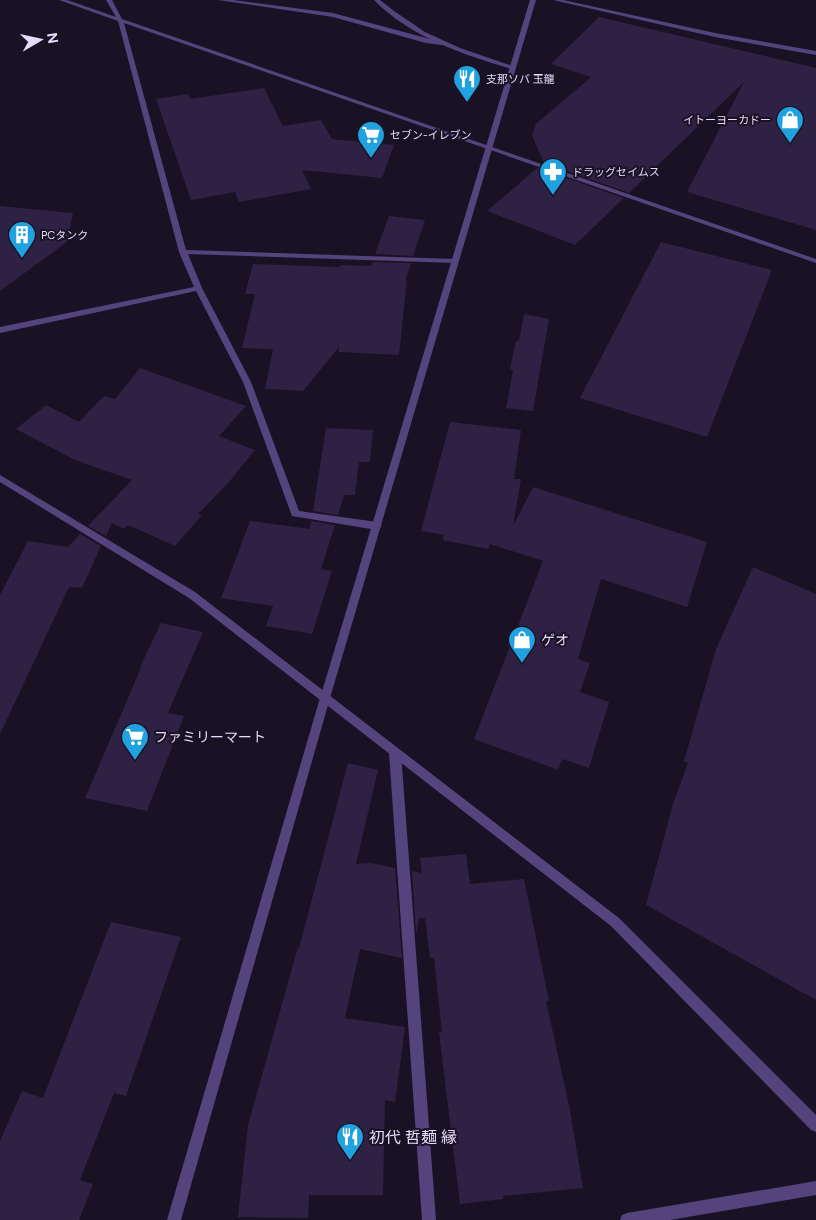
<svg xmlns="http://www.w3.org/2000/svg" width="816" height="1220" viewBox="0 0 816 1220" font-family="Figtree,'Noto Sans JP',sans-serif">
	<rect width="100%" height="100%" fill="#191224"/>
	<g fill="#2f2143">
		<path d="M 599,17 L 816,68 L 816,230 L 687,192 L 744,82 L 629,193 L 544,163 L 532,135 L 536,124 L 591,77 L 551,64 Z"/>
		<path d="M 264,88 L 283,126 L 321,120 L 332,139 L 394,145 L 382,178 L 302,170 L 311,189 L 239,202 L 235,192 L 191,200 L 156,99 L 188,94 L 190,99 Z"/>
		<path d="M 537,168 L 624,198 L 575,245 L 487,211 Z"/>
		<path d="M 0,206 L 73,213 L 67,242 L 0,291 Z"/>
		<path d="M 389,216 L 425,220 L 413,256 L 375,254 Z"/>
		<path d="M 661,242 L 772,270 L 707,437 L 580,398 Z"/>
		<path d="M 373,262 L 411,263 L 405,281 L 407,279 L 399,355 L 339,352 L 339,347 L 303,391 L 265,389 L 273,349 L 242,348 L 255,294 L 245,294 L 253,264 L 340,267 L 340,265 L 371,266 Z"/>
		<path d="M 524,314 L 549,319 L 533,411 L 506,408 L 513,370 L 510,369 L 516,341 L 519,341 Z"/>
		<path d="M 140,368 L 246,406 L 219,436 L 255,450 L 229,482 L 198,514 L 202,515 L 175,546 L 128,525 L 124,529 L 112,523 L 106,536 L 88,526 L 132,480 L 75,460 L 16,429 L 46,405 L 79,422 L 104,396 L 115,399 Z"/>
		<path d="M 450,422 L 521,430 L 514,479 L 521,479 L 513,526 L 533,487 L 707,542 L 687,607 L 601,579 L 578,659 L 590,663 L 580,692 L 609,702 L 589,768 L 562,759 L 558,770 L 474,739 L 543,561 L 490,544 L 488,549 L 443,540 L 444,535 L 421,531 Z"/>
		<path d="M 326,428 L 373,430 L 370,462 L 359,462 L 355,495 L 344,495 L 338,515 L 313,511 Z"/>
		<path d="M 250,521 L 310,529 L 311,521 L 335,525 L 321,569 L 332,571 L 312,634 L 266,626 L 273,606 L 221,598 Z"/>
		<path d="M 80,534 L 101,546 L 82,588 L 69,587 L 0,734 L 0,595 L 28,541 L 68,547 Z"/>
		<path d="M 753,567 L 816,594 L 816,1000 L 646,905 L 673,804 L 688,763 L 684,761 L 716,649 Z"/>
		<path d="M 161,623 L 203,632 L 168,713 L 184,716 L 147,811 L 85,798 L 141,668 L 140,667 Z"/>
		<path d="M 348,763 L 378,770 L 356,864 L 371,863 L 395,868 L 402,958 L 360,949 L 345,1018 L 405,1027 L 395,1102 L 385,1100 L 383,1195 L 309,1195 L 308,1218 L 238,1217 L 248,1125 L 298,947 L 299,948 Z"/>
		<path d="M 466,854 L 470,884 L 524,879 L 549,1001 L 546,1001 L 569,1105 L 583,1188 L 503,1196 L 503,1199 L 460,1204 L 439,1032 L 442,1032 L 434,958 L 430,958 L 425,918 L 419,918 L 416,935 L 412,871 L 422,873 L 420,858 Z"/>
		<path d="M 111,922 L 181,937 L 126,1096 L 114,1093 L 80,1180 L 93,1184 L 79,1220 L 0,1220 L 0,1141 L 22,1091 L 43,1098 Z"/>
	</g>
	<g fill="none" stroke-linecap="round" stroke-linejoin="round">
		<g fill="#53447d" fill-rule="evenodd">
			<path d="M 374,0 L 380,0 L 394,11 L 425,32 L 460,48 L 515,67 L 512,69 C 464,55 410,37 374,0 Z"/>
			<path d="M 395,748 L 399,749 L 401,753 L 436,1220 L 422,1220 L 389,753 L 391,749 Z"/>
		</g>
		<g fill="#53447d" fill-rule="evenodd">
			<path d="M 59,0 L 67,0 L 116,17 L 106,0 L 112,0 L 122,19 L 816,259 L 816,263 L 124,23 L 186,250 L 455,259 L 459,261 L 455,263 L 188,254 L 202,288 L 251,382 L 299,511 L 377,522 L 382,526 L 377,530 L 292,516 L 243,382 L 196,291 L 0,333 L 0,327 L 194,287 L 179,252 L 118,21 Z"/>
			<path d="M 218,0 L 233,0 L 333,13 L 445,43 L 442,45 L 426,43 L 333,17 Z"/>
			<path d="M 553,0 L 563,0 L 715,33 L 816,51 L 816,55 L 715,37 Z"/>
			<path d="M 0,475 L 195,592 L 619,918 L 816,1115 L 816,1132 L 811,1130 L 611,926 L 189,598 L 0,482 Z"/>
			<path d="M 816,1181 L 816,1195 L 670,1220 L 620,1220 L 622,1215 L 627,1213 Z"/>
		</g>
		<path fill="#53447d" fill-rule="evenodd" d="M 530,0 L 536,0 L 330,698 L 181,1220 L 167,1220 L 320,698 Z"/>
	</g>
	<defs>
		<symbol id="restaurant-pin" viewBox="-11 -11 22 30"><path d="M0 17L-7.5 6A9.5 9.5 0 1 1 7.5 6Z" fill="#21a2e0" stroke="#191224"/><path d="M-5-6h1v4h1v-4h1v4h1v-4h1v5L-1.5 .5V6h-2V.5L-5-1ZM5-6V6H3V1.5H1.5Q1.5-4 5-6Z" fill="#fff"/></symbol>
		<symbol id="shop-pin" viewBox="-11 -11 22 30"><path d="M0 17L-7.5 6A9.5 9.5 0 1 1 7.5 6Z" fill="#21a2e0" stroke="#191224"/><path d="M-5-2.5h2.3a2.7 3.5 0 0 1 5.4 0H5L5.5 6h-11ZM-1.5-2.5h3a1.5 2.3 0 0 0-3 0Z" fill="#fff"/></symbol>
		<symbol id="supermarket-pin" viewBox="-11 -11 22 30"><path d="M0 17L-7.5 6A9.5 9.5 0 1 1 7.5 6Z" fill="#21a2e0" stroke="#191224"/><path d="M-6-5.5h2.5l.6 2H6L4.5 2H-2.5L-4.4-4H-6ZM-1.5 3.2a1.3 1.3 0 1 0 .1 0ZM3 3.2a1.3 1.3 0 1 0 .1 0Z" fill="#fff"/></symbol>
		<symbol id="pharmacy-pin" viewBox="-11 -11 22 30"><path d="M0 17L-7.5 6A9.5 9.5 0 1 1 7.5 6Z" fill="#21a2e0" stroke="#191224"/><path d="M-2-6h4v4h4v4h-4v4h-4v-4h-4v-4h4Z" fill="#fff"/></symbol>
		<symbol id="building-pin" viewBox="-11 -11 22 30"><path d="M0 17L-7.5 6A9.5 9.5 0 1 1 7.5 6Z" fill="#21a2e0" stroke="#191224"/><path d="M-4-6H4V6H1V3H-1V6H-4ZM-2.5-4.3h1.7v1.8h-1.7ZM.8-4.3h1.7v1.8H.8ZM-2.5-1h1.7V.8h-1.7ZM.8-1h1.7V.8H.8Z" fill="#fff"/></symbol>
	</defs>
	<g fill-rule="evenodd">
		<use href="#restaurant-pin" x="451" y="63" width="32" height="43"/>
		<use href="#shop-pin" x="774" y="104" width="32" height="43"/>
		<use href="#supermarket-pin" x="355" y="119" width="32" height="43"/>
		<use href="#pharmacy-pin" x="537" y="156" width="32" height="43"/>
		<use href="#building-pin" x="6" y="219" width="32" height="43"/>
		<use href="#shop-pin" x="506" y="624" width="32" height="43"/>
		<use href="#supermarket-pin" x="119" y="721" width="32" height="43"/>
		<use href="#restaurant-pin" x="334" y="1121" width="32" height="43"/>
	</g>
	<g text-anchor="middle" stroke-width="4" stroke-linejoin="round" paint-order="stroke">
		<g font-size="11" fill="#e5dbfa" stroke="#191224" text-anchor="start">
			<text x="486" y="83">支那ソバ 玉龍</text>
			<text x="771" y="124" text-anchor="end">イトーヨーカドー</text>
			<text x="390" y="139">セブン-イレブン</text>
			<text x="572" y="176">ドラッグセイムス</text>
			<text x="41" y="239">PCタンク</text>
		</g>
		<g font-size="14" fill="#e5dbfa" stroke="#191224" text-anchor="start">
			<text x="541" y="645">ゲオ</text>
			<text x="154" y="742">ファミリーマート</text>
		</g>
		<g font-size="16" fill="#e5dbfa" stroke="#191224" text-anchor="start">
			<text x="369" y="1143">初代 哲麺 縁</text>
		</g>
	</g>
	<g transform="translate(40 40) rotate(81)" stroke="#191224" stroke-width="4" paint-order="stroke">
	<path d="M0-4L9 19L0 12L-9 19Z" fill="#e5dbfa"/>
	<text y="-8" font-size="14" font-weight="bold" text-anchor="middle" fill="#e5dbfa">N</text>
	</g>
</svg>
